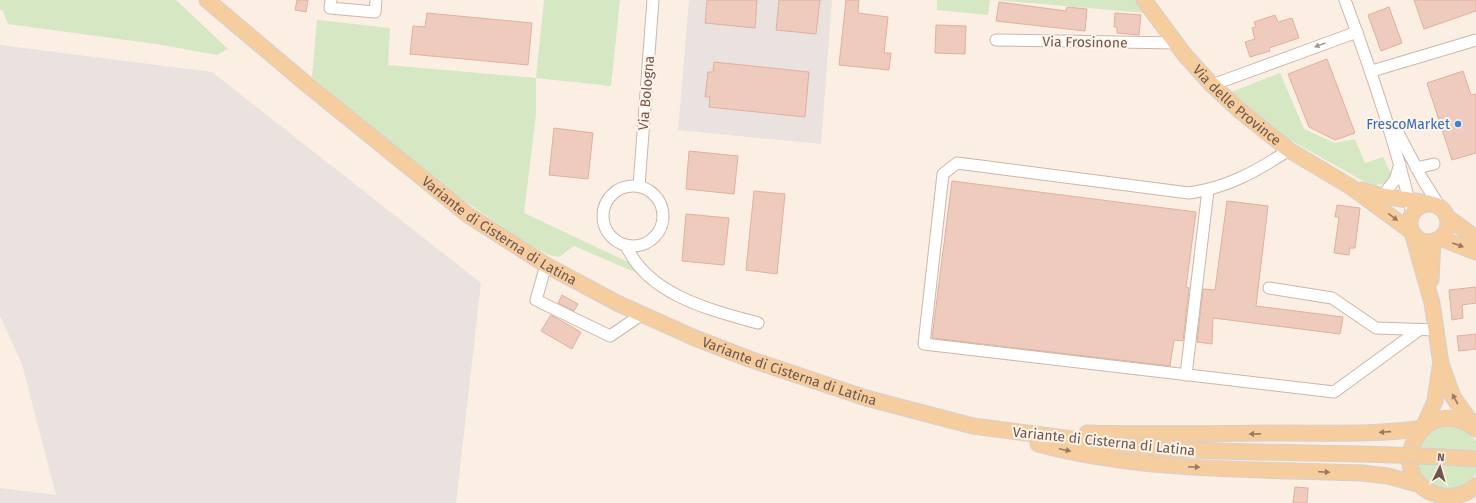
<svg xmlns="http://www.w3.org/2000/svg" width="1476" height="503" viewBox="0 0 1476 503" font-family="'Fira Sans',sans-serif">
	<rect width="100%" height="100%" fill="#fbefe3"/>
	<g fill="#eae2de">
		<path d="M 689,0 L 832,0 L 821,144 L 678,130 Z"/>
		<path d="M 0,45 L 212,72 L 481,283 L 456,503 L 0,503 L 0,488 L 56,495 L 22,364 L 0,316 Z"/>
	</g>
	<g fill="#d5e7c3">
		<path d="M 0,0 L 176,0 L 228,49 L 217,55 L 156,44 L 8,24 L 3,11 L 0,9 Z"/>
		<path d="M 544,0 L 620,0 L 611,86 L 536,78 L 536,114 L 524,213 L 628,262 L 637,273 L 574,246 L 559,257 L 549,255 L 528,244 L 444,187 L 312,77 L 317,20 L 390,28 L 388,65 L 536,78 Z"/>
		<path d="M 937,0 L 990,0 L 988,15 L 937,10 Z"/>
		<path d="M 995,0 L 1138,0 L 1146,13 Z"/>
		<path d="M 1280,73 L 1304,129 L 1335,143 L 1355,139 L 1365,163 L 1383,157 L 1392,176 L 1387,183 L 1372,186 L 1283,136 L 1231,92 Z"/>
		<path d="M 1455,425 L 1465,429 L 1476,441 L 1476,474 C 1459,502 1413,489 1417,456 C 1418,447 1418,443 1425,437 C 1427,435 1430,430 1433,428 C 1439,426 1449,426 1455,425 Z"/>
	</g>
	<g fill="#eecbbc" stroke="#e0b09e">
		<path d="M 297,0 L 308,0 L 306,12 L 295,10 Z"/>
		<path d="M 707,0 L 757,0 L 755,28 L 705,23 Z"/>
		<path d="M 779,0 L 820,0 L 816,34 L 776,30 Z"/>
		<path d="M 846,0 L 859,0 L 858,13 L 888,17 L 884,53 L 891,53 L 889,70 L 839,65 Z"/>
		<path d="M 1414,0 L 1476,0 L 1476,11 L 1424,29 Z"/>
		<path d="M 999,2 L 1066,11 L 1067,7 L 1087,9 L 1085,31 L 996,21 Z"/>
		<path d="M 1389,7 L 1402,43 L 1381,51 L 1368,15 Z"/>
		<path d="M 427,13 L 532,23 L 528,65 L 410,54 L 413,26 L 425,27 Z"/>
		<path d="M 1115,13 L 1141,15 L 1139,35 L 1117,33 L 1117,27 L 1114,27 Z"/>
		<path d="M 1275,15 L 1278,22 L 1292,18 L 1299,38 L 1269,48 L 1270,51 L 1250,57 L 1245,42 L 1255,39 L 1252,28 L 1256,27 L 1254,22 Z"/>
		<path d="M 936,25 L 966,26 L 965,54 L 935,53 Z"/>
		<path d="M 1327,59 L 1355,133 L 1335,140 L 1309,127 L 1288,74 Z"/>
		<path d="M 714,62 L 809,72 L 805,117 L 709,107 L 710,97 L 705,97 L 708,72 L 713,72 Z"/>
		<path d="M 1463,71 L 1471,95 L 1476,94 L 1476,153 L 1452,160 L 1427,83 Z"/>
		<path d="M 554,128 L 593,133 L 588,179 L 549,175 Z"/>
		<path d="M 689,151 L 738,156 L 734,194 L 686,189 Z"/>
		<path d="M 952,181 L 1196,212 L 1186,287 L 1189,288 L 1183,341 L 1174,340 L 1170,366 L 932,338 Z"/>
		<path d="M 754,191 L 785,194 L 777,274 L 746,270 Z"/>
		<path d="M 1227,201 L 1268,206 L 1256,306 L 1343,317 L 1340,334 L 1213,318 L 1212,344 L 1197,342 L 1203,289 L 1215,290 Z"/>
		<path d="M 1337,205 L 1360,208 L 1355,248 L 1350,248 L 1349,255 L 1334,253 L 1339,217 L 1335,217 Z"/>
		<path d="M 686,214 L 729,218 L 724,265 L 682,261 Z"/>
		<path d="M 1476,287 L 1476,303 L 1462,305 L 1463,318 L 1452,320 L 1449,290 Z"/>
		<path d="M 562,295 L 578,304 L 574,311 L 558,303 Z"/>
		<path d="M 551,315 L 581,332 L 572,349 L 541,331 Z"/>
		<path d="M 1476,334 L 1476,349 L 1459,351 L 1457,336 Z"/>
		<path d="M 1295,487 L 1308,488 L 1307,503 L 1293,503 Z"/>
	</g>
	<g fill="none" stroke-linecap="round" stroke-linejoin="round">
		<defs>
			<g id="minor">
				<path d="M 331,0 L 330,8 L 375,12 L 376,0"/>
				<path d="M 1345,0 C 1371,70 1395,140 1412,213"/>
				<path d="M 996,40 L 1175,43"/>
				<path d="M 1372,71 L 1476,40"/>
				<path d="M 1212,85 L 1357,32"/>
				<path d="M 1396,129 L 1423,180 L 1440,207"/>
				<path d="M 1289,150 C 1257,171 1227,188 1189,193 L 957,163 L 943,174 L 924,344 L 1334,392 L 1419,330"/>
				<path d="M 1416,168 L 1434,164"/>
				<path d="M 639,186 L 653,0"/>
				<circle cx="633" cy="216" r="30"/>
				<path d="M 1382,196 L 1395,180 L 1400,164"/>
				<path d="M 626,245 C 647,295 711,310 758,323"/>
				<path d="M 546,265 L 536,300 L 610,336 L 641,315"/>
				<path d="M 1269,288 L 1332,298 L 1376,328 L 1436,330"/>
				<path d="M 1186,375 L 1208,190"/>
			</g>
			<g id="major">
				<path id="s1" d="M 207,0 L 304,82 L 468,215 L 546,265 L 617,303 L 695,338 L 752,360 L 866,398 L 973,426 L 1118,445"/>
				<path id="s2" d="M 1144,0 L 1184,54 L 1212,85 L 1239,110 L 1289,150 L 1351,187 L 1412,232 L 1432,303 L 1441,364 L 1453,397 L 1476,429"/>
				<path d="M 1361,190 L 1382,196 L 1428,203"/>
				<circle cx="1429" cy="223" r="19"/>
				<path d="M 1447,217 L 1476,238"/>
				<path d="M 1440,238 L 1476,252"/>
				<path d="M 1431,280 L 1433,241"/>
				<path d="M 1473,427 C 1419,390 1379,482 1442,496 C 1454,498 1467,494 1476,486"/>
				<path d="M 1087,433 C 1154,435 1221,433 1287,433 C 1333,433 1378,435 1423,428 L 1435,401 L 1440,367"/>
				<path d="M 1038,444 C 1143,472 1254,469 1362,473 L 1388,476 L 1421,485"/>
			</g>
		</defs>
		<use href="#minor" stroke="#cbb6aa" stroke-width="13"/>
		<use href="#major" stroke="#d7cfcd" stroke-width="17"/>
		<use href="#minor" stroke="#fff" stroke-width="11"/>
		<use href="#major" stroke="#f6cd9f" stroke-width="15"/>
		<defs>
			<path id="major-bridge" d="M 1118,445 C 1238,456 1357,450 1476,459"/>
		</defs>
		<use href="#major-bridge" stroke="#d7cfcd" stroke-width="17" stroke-linecap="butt"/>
		<use href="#major-bridge" stroke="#f6cd9f" stroke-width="15"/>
	</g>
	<defs><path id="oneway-solid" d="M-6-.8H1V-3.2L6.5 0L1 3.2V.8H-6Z"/></defs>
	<use fill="#aa9993" href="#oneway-solid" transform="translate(1320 45) rotate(160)"/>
	<g fill="#997964">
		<use href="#oneway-solid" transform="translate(1393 217) rotate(37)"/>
		<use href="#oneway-solid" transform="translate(1458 245) rotate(20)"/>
		<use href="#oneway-solid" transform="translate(1455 399) rotate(-119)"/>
		<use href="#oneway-solid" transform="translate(1385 432) rotate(176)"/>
		<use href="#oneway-solid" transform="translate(1255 434) rotate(179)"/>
		<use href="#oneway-solid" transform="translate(1065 450) rotate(12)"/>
		<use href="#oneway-solid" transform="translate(1194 467) rotate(3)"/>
		<use href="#oneway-solid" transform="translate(1324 472) rotate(2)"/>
	</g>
	<circle fill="#3f7fe0" stroke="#fef4e9" stroke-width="1.5" cx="1458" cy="124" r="4"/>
	<g text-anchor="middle" stroke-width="4" stroke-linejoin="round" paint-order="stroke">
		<g font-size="14" fill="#71554b" stroke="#fef4e9">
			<text transform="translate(1085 42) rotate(1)" y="5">Via Frosinone</text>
			<text transform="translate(646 93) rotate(-85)" y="5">Via Bologna</text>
			<text dy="5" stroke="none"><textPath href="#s2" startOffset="141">Via delle Province</textPath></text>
			<text dy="5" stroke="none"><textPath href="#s1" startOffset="373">Variante di Cisterna di Latina</textPath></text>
			<text dy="5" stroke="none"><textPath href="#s1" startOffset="697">Variante di Cisterna di Latina</textPath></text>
			<text transform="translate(1104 441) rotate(6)" y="5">Variante di Cisterna di Latina</text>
		</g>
		<g font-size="14" fill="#366cbe" stroke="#fef4e9" text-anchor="end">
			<text x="1450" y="129">FrescoMarket</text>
		</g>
	</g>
	<g transform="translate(1440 467) rotate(5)" stroke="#fef4e9" stroke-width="3" paint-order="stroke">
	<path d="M0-3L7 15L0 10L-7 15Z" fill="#71554b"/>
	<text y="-6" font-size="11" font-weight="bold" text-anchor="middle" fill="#71554b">N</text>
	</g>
</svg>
